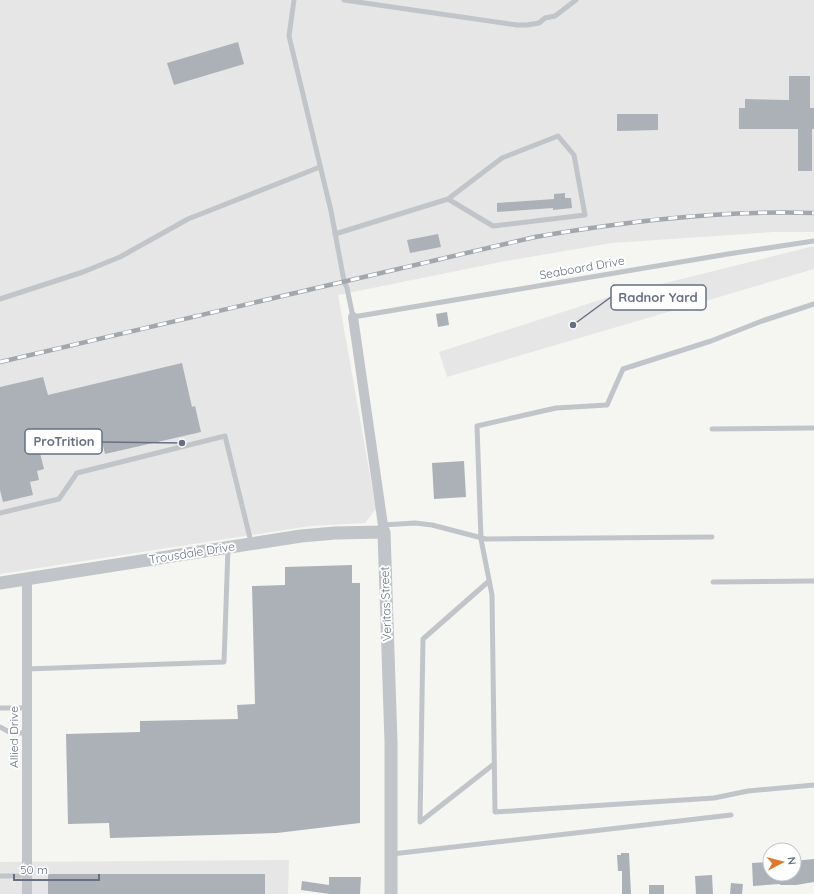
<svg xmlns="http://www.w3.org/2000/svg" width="814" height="894" viewBox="0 0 814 894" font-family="Quicksand,sans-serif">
	<rect width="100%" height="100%" fill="#f5f6f2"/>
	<g fill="#e6e6e6">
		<path d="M 0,0 L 814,0 L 814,232 L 774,232 L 612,243 L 506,261 L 338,295 L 376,509 L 365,523 L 310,526 L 0,574 Z"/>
		<path d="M 814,246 L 814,269 L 447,377 L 439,352 L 609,297 Z"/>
		<path d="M 289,860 L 288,894 L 0,894 L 0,862 Z"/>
	</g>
	<g fill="#acb1b8">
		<path d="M 238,42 L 244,64 L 174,85 L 167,63 Z"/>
		<path d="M 789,76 L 810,76 L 810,108 L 814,108 L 814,129 L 812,129 L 812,171 L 798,171 L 798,129 L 739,129 L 739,108 L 745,108 L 745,99 L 789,100 Z"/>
		<path d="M 617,114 L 658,114 L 658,130 L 617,131 Z"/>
		<path d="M 565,193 L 565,198 L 571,198 L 572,208 L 553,210 L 553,208 L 497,212 L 497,203 L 554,199 L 554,194 Z"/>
		<path d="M 438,234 L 441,247 L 410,253 L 407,240 Z"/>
		<path d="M 447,312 L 449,325 L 438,327 L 436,314 Z"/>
		<path d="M 182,363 L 192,407 L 195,406 L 201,432 L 105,454 L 99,429 L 58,438 L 61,448 L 40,453 L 44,469 L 37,471 L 39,480 L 30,482 L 33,495 L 3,502 L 0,490 L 0,387 L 43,377 L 48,395 Z"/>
		<path d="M 464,461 L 466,497 L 434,499 L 432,463 Z"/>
		<path d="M 352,565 L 352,583 L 360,583 L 360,823 L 277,833 L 110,838 L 109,823 L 68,824 L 66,734 L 140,732 L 140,721 L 238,719 L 237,705 L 255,704 L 252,586 L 285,585 L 285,567 Z"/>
		<path d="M 621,853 L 629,853 L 631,894 L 622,894 L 622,871 L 618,871 L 617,855 L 621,855 Z"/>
		<path d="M 814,859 L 814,882 L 796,885 L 780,885 L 780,884 L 753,886 L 752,863 L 767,862 L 768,874 L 794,874 L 794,861 Z"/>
		<rect x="48" y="874" width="217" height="20"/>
		<path d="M 712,875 L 713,894 L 696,894 L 695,876 Z"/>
		<path d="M 329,877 L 361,877 L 360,894 L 330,894 L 301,890 L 302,881 L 329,885 Z"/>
		<path d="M 731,883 L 743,884 L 742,894 L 730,894 Z"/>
		<rect x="649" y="885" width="15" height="9"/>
	</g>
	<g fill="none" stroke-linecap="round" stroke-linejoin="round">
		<g stroke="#c1c4c8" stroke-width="5">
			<path d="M 294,0 L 289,36 L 331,211 L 344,281 L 347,288 L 353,317 L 728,254 L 814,241"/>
			<path d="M 344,0 L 517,25 L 527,25 L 539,23 L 545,18 L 555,16 L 576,0"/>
			<path d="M 335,234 L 448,199 L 502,158 L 558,136 L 574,155 L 585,215 L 493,226 L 448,199"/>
			<path d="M 0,299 L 83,272 L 120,257 L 188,219 L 320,167"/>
			<path d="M 814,304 L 762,321 L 711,341 L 623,369 L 607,405 L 556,408 L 477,426 L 481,539 L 492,595 L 495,812 L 714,798 L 748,791 L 814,785"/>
			<path d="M 712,429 L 814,428"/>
			<path d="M 0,513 L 59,499 L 77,473 L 225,436 L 251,542"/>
			<path d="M 383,525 L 415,523 L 432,525 L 486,539 L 712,537"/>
			<path d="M 489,581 L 423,639 L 420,822 L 494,764"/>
			<path d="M 713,582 L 814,581"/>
			<path d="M 27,669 L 224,662 L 228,548"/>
			<path d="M 0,708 L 27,708"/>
			<path d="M 0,727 L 11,733 L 27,733"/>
			<path d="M 392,854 L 731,815"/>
			<path d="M 0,876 L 27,876"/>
		</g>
		<g stroke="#c1c4c8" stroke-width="10">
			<path d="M 353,317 L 384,532"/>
			<path d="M 27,580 L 27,894"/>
		</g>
		<path stroke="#c1c4c8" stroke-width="13" d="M 0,583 L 301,536 L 335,533 L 384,532 L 391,742 L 391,894"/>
		<defs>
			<path id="rail" d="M 0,362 L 535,237 C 627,221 721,210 814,213"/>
		</defs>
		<use href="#rail" stroke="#a2a6ad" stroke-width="4.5"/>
		<use href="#rail" stroke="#fff" stroke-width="3" stroke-dasharray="9" stroke-linecap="butt"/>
	</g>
	<g text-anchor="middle" stroke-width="4" stroke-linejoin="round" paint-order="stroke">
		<g font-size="12" fill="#667082" stroke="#fff">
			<text transform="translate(582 268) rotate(-10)" y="4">Seaboard Drive</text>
			<text transform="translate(192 553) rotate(-9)" y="4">Trousdale Drive</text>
			<text transform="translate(386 604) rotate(-92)" y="4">Veritas Street</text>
			<text transform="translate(14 737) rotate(-90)" y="4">Allied Drive</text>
		</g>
	</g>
	<path fill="none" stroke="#667082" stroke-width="1.5" d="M573 325L611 297M182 443L102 442"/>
	<g fill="#667082" stroke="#fff" stroke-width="1.5">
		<circle cx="573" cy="325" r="4"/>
		<circle cx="182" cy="443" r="4"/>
	</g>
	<g fill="#fff" stroke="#667082" stroke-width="1.5">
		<rect x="611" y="285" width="95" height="25" rx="4"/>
		<rect x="25" y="429" width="77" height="25" rx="4"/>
	</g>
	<g font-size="13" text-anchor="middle" font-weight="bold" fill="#667082">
		<text x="658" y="302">Radnor Yard</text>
		<text x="64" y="446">ProTrition</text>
	</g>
	<g transform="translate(782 862) rotate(83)"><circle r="19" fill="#ffffff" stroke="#c2c6cd"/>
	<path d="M0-3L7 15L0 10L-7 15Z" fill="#dc792c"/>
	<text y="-6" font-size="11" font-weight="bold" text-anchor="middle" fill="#667082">N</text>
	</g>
	<path d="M14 874v6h85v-6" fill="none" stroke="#667082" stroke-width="2"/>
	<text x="20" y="874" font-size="12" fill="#667082" stroke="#ffffff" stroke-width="3" paint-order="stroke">50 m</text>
</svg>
